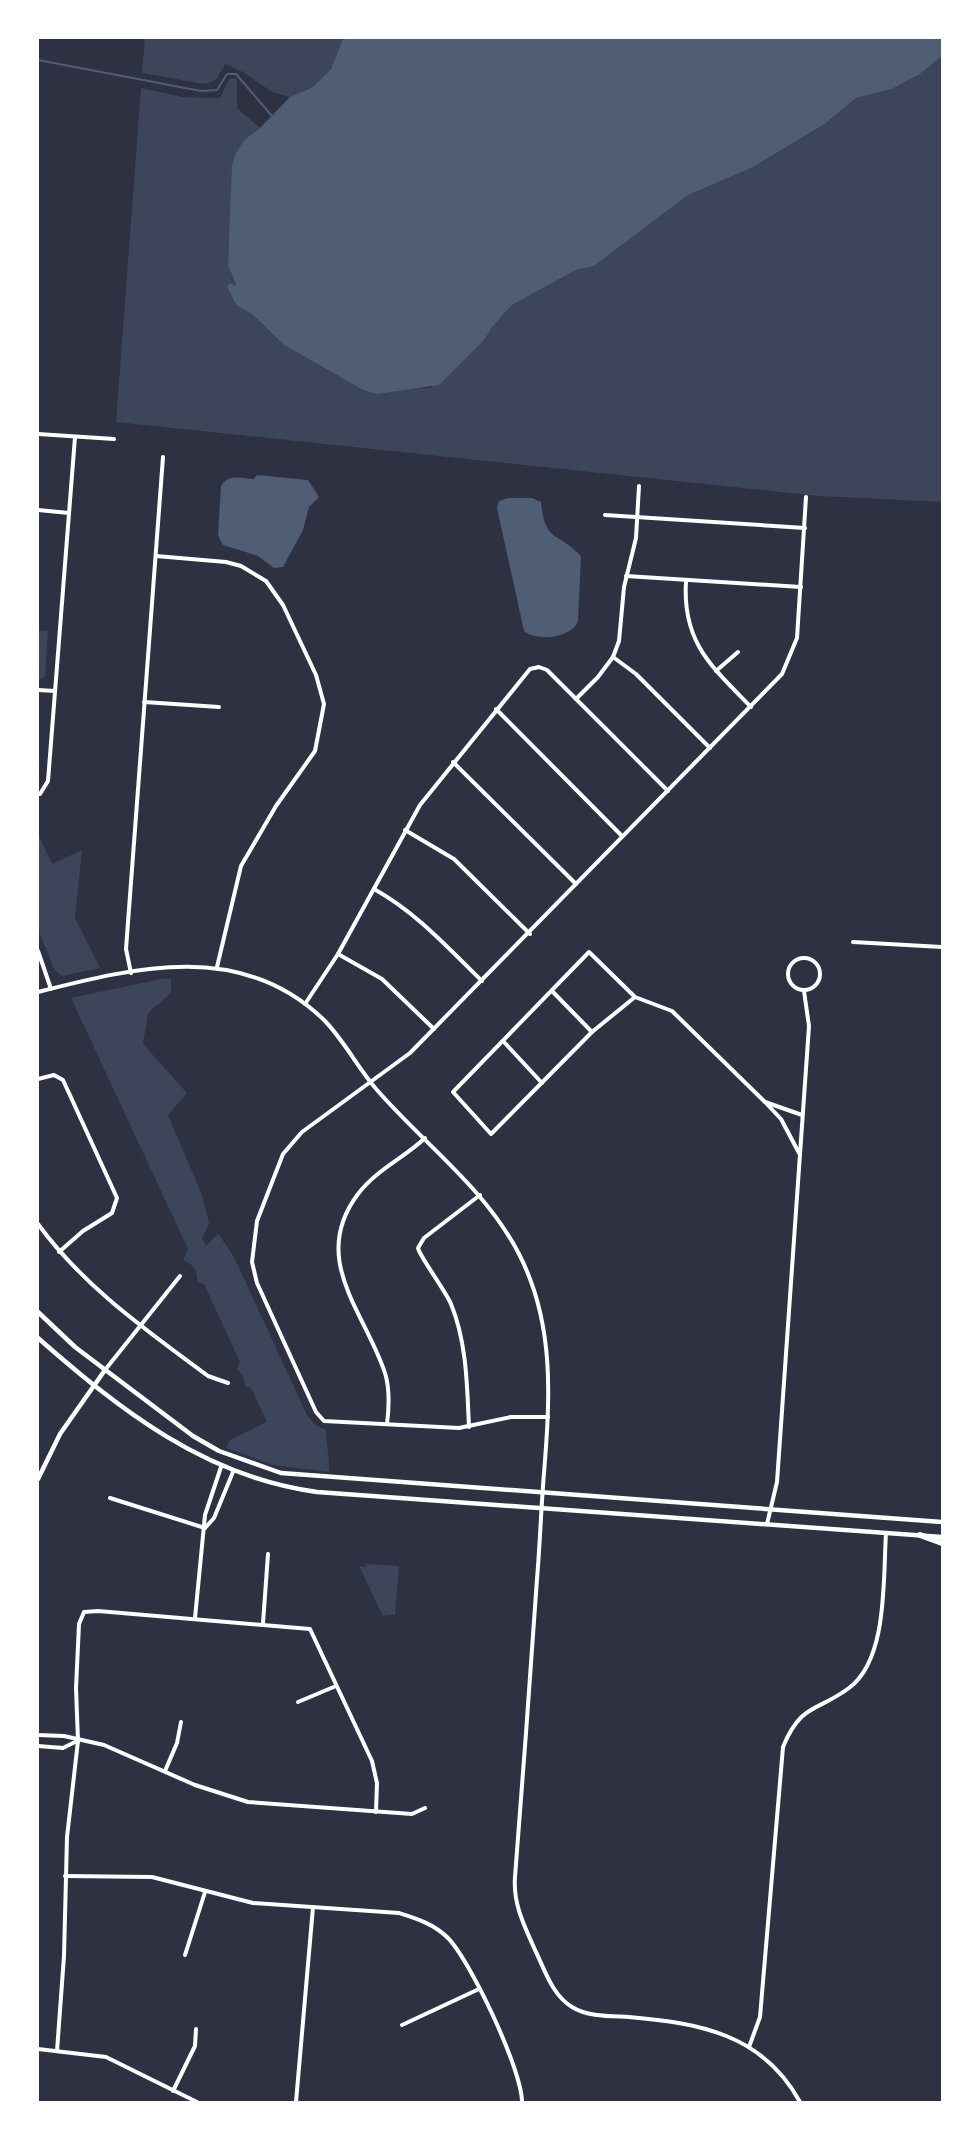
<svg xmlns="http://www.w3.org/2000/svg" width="980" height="2140" viewBox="0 0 980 2140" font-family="'Nunito Sans',sans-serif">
	<rect width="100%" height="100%" fill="#2d3142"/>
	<g fill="#3c4559">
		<path d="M 145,38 L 343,38 L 331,69 L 313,87 L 290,97 L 272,92 L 243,72 L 225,64 C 218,75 219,82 204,84 L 142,73 Z"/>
		<path d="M 942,56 L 942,502 L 819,496 L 116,422 L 141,88 L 183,97 L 220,98 L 230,78 L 237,79 L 237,108 L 260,128 L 244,140 L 236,153 L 229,237 L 228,266 L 236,284 L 235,287 L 230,284 L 227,288 L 236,305 L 252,314 L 284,345 L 363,390 L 431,388 L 485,339 L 492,327 L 512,305 L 576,270 L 594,266 L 688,195 L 826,123 L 856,98 L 892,89 L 920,74 Z"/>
		<path d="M 38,630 L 48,631 L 45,676 L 41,679 L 38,679 Z"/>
		<path d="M 38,834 L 52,864 L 82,850 L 75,918 L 100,968 L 62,976 L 55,971 L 38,930 Z"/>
		<path d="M 160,979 L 171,979 L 171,993 L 148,1013 L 143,1044 L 187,1093 L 168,1115 L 202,1195 L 209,1223 L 202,1238 L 206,1246 L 218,1233 L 234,1257 L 307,1415 L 315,1425 L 326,1430 C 326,1445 330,1459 329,1472 L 273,1465 L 226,1448 L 230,1440 L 267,1422 L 251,1388 L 245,1386 L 243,1376 L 237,1369 L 240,1362 L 204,1284 L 197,1282 C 198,1271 193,1264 183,1260 L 188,1249 L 71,998 Z"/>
		<path d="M 367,1564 L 399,1566 L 395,1614 L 383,1616 L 359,1566 L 366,1567 Z"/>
	</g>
	<g fill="#4f5d75">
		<path d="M 343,38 L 942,38 L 942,56 L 920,74 L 892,89 L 856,98 L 826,123 L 753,167 L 688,195 L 594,266 L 576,270 L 512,305 L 492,327 L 485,339 L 439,385 L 377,394 L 363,390 L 284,345 L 252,314 L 236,305 L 227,287 L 230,283 L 235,286 L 236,284 L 228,266 L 229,237 L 232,165 L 236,153 L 244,140 L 260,128 L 290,97 L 313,87 L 331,69 Z"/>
		<path d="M 257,475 L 308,480 L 319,497 L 309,507 L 303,530 L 283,567 L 274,568 L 258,556 L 223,545 L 218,536 L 221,486 C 229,473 241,479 254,479 Z"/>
		<path d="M 508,498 L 532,498 L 541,502 C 545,544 558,531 581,556 L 578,621 C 572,638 537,642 524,631 L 497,508 L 499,501 Z"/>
	</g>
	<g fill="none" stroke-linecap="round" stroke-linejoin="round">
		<path stroke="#4f5d75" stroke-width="2" d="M 38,60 L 201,91 L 217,90 L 227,74 L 236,74 L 272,116"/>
		<g stroke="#fff" stroke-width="4">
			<path d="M 38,434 L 114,439"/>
			<path d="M 38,510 L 69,513"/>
			<path d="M 605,515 L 805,528"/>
			<path d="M 156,556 L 226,562 L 241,566 L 266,581 L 283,605 L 316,675 L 324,704 L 315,751 L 276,806 L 241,866 L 217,967"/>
			<path d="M 626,576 L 801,587"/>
			<path d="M 686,581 C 682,642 711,666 751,707"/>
			<path d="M 613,657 L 636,674 L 710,748"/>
			<path d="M 716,671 L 738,652"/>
			<path d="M 38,690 L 55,691"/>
			<path d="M 576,699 L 598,677 L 613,657 L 619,641 L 624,587 L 636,538 L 639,486"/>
			<path d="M 144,702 L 219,707"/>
			<path d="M 496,709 L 622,836"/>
			<path d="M 453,762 L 576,884"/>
			<path d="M 40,794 L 48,781 L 75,437"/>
			<path d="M 405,830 L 454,859 L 530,934"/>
			<path d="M 374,889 C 417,913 447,947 482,981"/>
			<path d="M 853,942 L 942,947"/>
			<path d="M 38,951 L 51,989"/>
			<path d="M 338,954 L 382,979 L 434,1029"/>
			<circle cx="804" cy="974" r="16"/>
			<path d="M 131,973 L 126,949 L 163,457"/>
			<path d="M 552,991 L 592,1032"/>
			<path d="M 38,992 C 136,967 243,940 325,1021 C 345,1042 358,1068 377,1090 C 425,1145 485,1188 519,1254 C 555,1324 550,1398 544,1473 C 541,1509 540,1544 537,1579 C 530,1678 523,1778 515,1877 C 513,1904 524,1925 535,1950 C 545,1970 552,1995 572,2007 C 588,2017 611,2016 629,2017 C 699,2023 763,2034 800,2102"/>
			<path d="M 635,997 L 592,1032 L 491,1134 L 453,1092 L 589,952 L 635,997 L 672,1011 L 765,1102"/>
			<path d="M 305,1004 L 338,954 L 420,805 L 530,669 L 539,667 L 547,670 L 668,791"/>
			<path d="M 503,1041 L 542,1083"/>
			<path d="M 38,1079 L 54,1075 L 63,1080 L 117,1198 L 112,1213 L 83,1231 L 59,1252"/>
			<path d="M 799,1153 L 781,1119 L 765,1102 L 802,1115"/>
			<path d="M 38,1224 C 84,1287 146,1330 208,1376 L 228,1383"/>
			<path d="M 105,1370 L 180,1276"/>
			<path d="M 548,1417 L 511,1417 L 459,1428 L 324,1421 L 316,1412 L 257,1283 L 252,1262 L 257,1221 L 283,1154 L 302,1132 L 410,1053 L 782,674 L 797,638 L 806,497"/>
			<path d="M 387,1424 C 389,1408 390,1389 385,1373 C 365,1312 309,1259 358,1194 C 376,1170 404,1158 425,1138"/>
			<path d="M 469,1427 C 467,1386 467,1343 451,1304 C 445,1290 420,1257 418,1248 L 424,1238 L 480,1195"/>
			<path d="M 110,1498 L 205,1528"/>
			<path d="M 767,1524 L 777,1482 L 809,1026 L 804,991"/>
			<path d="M 205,1528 L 214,1518 L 233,1472"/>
			<path d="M 195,1618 L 205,1515 L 221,1467"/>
			<path d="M 263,1623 L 268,1554"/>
			<path d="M 298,1702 L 336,1686"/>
			<path d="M 38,1735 L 64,1736 L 104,1745 L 195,1785 L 248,1802 L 412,1814 L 425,1808"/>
			<path d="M 38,1746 L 63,1748 L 77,1741"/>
			<path d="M 165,1771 L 177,1743 L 181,1722"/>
			<path d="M 65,1876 L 152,1877 L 253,1903 L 399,1913 C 418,1919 434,1924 448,1938 C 471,1962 522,2070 522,2102"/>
			<path d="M 185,1955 L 205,1892"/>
			<path d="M 402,2025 L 479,1989"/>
			<path d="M 749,2047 L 760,2017 L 783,1747 C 801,1703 817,1712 849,1688 C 888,1659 883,1579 886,1533"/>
			<path d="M 38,2049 L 106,2057 L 197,2102"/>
			<path d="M 57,2051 L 64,1956 L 67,1837 L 78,1741 L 76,1688 L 79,1624 L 84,1612 L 98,1611 L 310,1629 L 372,1761 L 377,1783 L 376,1812"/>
			<path d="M 173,2091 L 195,2046 L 196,2029"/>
			<path d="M 296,2102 L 313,1907"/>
		</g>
		<g stroke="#fff" stroke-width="4.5">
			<path d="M 38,1312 L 75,1347 L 193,1436 L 219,1451 L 281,1473 L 942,1522"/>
			<path d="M 38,1338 C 120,1410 205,1477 317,1492 L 942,1537"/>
			<path d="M 38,1479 L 60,1434 L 105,1370"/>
		</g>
		<path stroke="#fff" stroke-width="6" d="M 920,1535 L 942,1543"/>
	</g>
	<rect width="980" height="2140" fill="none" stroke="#ffffff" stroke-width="78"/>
</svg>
